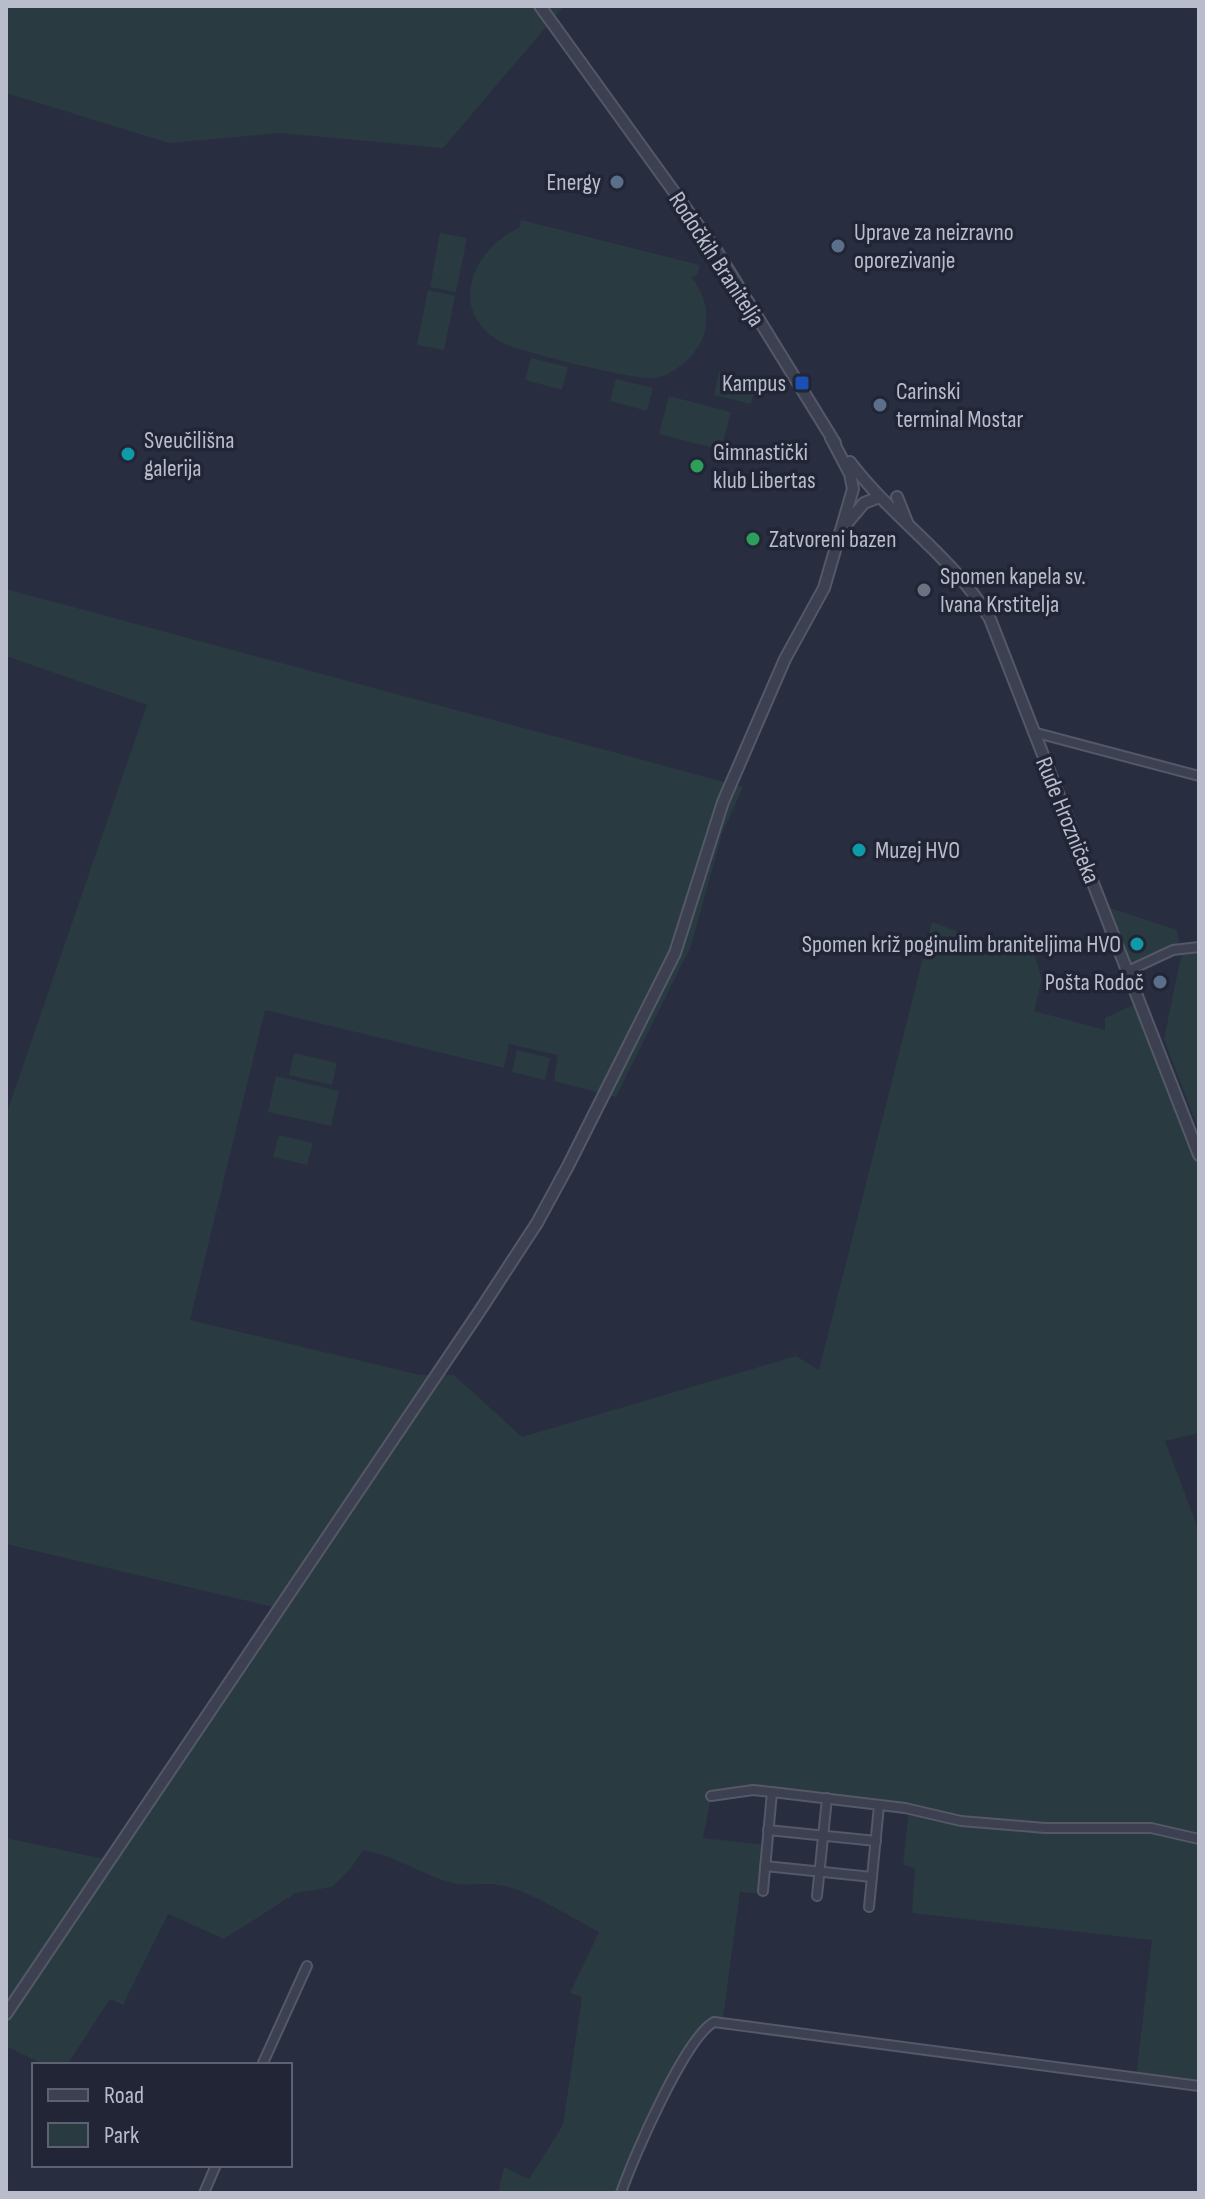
<svg xmlns="http://www.w3.org/2000/svg" width="1205" height="2199" viewBox="0 0 1205 2199" font-family="'Sofia Sans Condensed',sans-serif">
	<rect width="100%" height="100%" fill="#282d40"/>
	<g fill="#2a3a41">
		<path d="M 6,6 L 564,6 L 443,148 L 280,133 L 169,143 L 6,93 Z"/>
		<path d="M 521,220 L 700,265 L 697,275 L 691,277 C 705,293 710,314 704,334 C 698,354 676,374 656,378 C 637,381 520,352 501,342 C 446,311 472,249 519,228 Z"/>
		<path d="M 440,233 L 467,238 L 456,292 L 430,287 Z"/>
		<path d="M 428,290 L 455,296 L 444,350 L 417,345 Z"/>
		<path d="M 531,358 L 568,367 L 562,390 L 525,380 Z"/>
		<path d="M 719,372 L 756,381 L 751,404 L 714,395 Z"/>
		<path d="M 616,379 L 653,388 L 647,411 L 610,401 Z"/>
		<path d="M 669,396 L 731,412 L 721,450 L 659,434 Z"/>
		<path d="M 6,589 L 743,787 L 722,834 L 691,946 L 616,1097 L 554,1081 L 558,1055 L 509,1044 L 504,1068 L 265,1010 L 190,1320 L 420,1375 L 454,1375 L 522,1437 L 796,1356 L 819,1370 L 932,922 L 1016,953 L 1032,946 L 1042,980 L 1034,1011 L 1105,1030 L 1105,1018 L 1140,1002 L 1199,1155 L 1199,1433 L 1165,1441 L 1199,1531 L 1199,2086 L 1136,2078 L 1152,1940 L 912,1913 L 915,1868 L 903,1865 L 909,1809 L 772,1792 L 711,1797 L 703,1838 L 767,1845 L 762,1894 L 740,1892 L 723,2018 L 702,2029 L 689,2047 L 621,2193 L 498,2193 L 504,2167 L 529,2179 L 563,2125 L 582,1997 L 570,1993 L 599,1932 C 569,1917 537,1894 504,1886 C 484,1881 468,1888 449,1882 C 419,1873 393,1855 363,1850 L 351,1868 L 332,1887 L 296,1893 L 224,1939 L 168,1914 L 123,2005 L 110,1999 L 67,2065 L 45,2065 L 6,2046 L 6,1838 L 109,1860 L 277,1608 L 6,1544 L 6,1115 L 147,705 L 6,656 Z"/>
		<path d="M 1110,908 L 1177,930 L 1180,949 L 1128,971 L 1105,914 Z"/>
		<path d="M 1194,951 L 1199,953 L 1199,1131 L 1164,1039 L 1181,956 Z"/>
		<path d="M 517,1050 L 550,1058 L 545,1080 L 512,1072 Z"/>
		<path d="M 294,1053 L 337,1063 L 332,1085 L 289,1075 Z"/>
		<path d="M 276,1076 L 339,1091 L 331,1126 L 268,1112 Z"/>
		<path d="M 279,1135 L 313,1143 L 307,1165 L 273,1157 Z"/>
	</g>
	<g fill="none" stroke-linecap="round" stroke-linejoin="round">
		<defs>
			<g id="minor">
				<path d="M 1033,732 L 1199,776"/>
				<path d="M 1128,971 L 1173,950 L 1199,947"/>
				<path d="M 711,1796 L 753,1790 L 772,1792 L 905,1808 L 961,1821 L 1045,1828 L 1151,1828 L 1199,1839"/>
				<path d="M 768,1830 L 876,1841"/>
				<path d="M 765,1866 L 872,1877"/>
				<path d="M 763,1891 L 772,1792"/>
				<path d="M 817,1896 L 827,1798"/>
				<path d="M 869,1907 L 879,1806"/>
				<path d="M 262,2065 L 307,1966"/>
				<path d="M 204,2193 L 216,2165"/>
				<path d="M 621,2193 C 633,2158 685,2038 714,2022 L 1199,2086"/>
			</g>
			<g id="tertiary">
				<path d="M 540,6 L 716,250 L 835,443"/>
				<path d="M 850,462 C 892,518 955,558 990,619 L 1199,1155"/>
				<path d="M 897,497 L 907,522"/>
				<path d="M 848,522 L 864,503 L 877,498"/>
				<path d="M 6,2014 L 479,1312 L 537,1223 L 568,1166 L 675,953 L 723,802 L 785,659 L 824,588 L 853,489 L 850,474 L 831,438"/>
			</g>
		</defs>
		<use href="#minor" stroke="#545867" stroke-width="12"/>
		<use href="#tertiary" stroke="#545867" stroke-width="14"/>
		<use href="#minor" stroke="#3c4050" stroke-width="8"/>
		<use href="#tertiary" stroke="#3c4050" stroke-width="10"/>
	</g>
	<g fill="#5c6f8a" stroke="#212535" stroke-width="3">
		<circle cx="617" cy="182" r="8"/>
		<circle cx="838" cy="246" r="8"/>
		<circle cx="880" cy="405" r="8"/>
		<circle cx="1160" cy="982" r="8"/>
	</g>
	<rect fill="#1a4fb4" stroke="#212535" stroke-width="3" x="794" y="375" width="16" height="16" rx="4"/>
	<g fill="#0f9aa8" stroke="#212535" stroke-width="3">
		<circle cx="128" cy="454" r="8"/>
		<circle cx="859" cy="850" r="8"/>
		<circle cx="1137" cy="944" r="8"/>
	</g>
	<g fill="#2e9e5b" stroke="#212535" stroke-width="3">
		<circle cx="697" cy="466" r="8"/>
		<circle cx="753" cy="539" r="8"/>
	</g>
	<circle fill="#6b7280" stroke="#212535" stroke-width="3" cx="924" cy="590" r="8"/>
	<g text-anchor="middle" stroke-width="7" stroke-linejoin="round" paint-order="stroke">
		<g font-size="24" fill="#b9bcca" stroke="#212535" text-anchor="start">
			<text x="601" y="190" text-anchor="end">Energy</text>
			<text x="854" y="240">Uprave za neizravno<tspan x="854" dy="28">oporezivanje</tspan></text>
			<text x="786" y="391" text-anchor="end">Kampus</text>
			<text x="896" y="399">Carinski<tspan x="896" dy="28">terminal Mostar</tspan></text>
			<text x="144" y="448">Sveučilišna<tspan x="144" dy="28">galerija</tspan></text>
			<text x="713" y="460">Gimnastički<tspan x="713" dy="28">klub Libertas</tspan></text>
			<text x="769" y="547">Zatvoreni bazen</text>
			<text x="940" y="584">Spomen kapela sv.<tspan x="940" dy="28">Ivana Krstitelja</tspan></text>
			<text x="875" y="858">Muzej HVO</text>
			<text x="1121" y="952" text-anchor="end">Spomen križ poginulim braniteljima HVO</text>
			<text x="1144" y="990" text-anchor="end">Pošta Rodoč</text>
		</g>
		<g font-size="24" fill="#b9bcca" stroke="#212535">
			<text transform="translate(717 259) rotate(57)" y="8">Rodočkih Branitelja</text>
			<text transform="translate(1068 820) rotate(68)" y="8">Rude Hrozničeka</text>
		</g>
	</g>
	<rect width="1205" height="2199" fill="none" stroke="#b9bcca" stroke-width="16"/>
	<rect x="32" y="2063" width="260" height="104" fill="#212535" stroke="#5e6171" stroke-width="2"/>
	<rect x="48" y="2089" width="40" height="12" fill="#3c4050" stroke="#5e6171" stroke-width="2"/>
	<text x="104" y="2103" font-size="24" fill="#b9bcca">Road</text>
	<rect x="48" y="2123" width="40" height="24" fill="#2a3a41" stroke="#5e6171" stroke-width="2"/>
	<text x="104" y="2143" font-size="24" fill="#b9bcca">Park</text>
</svg>
